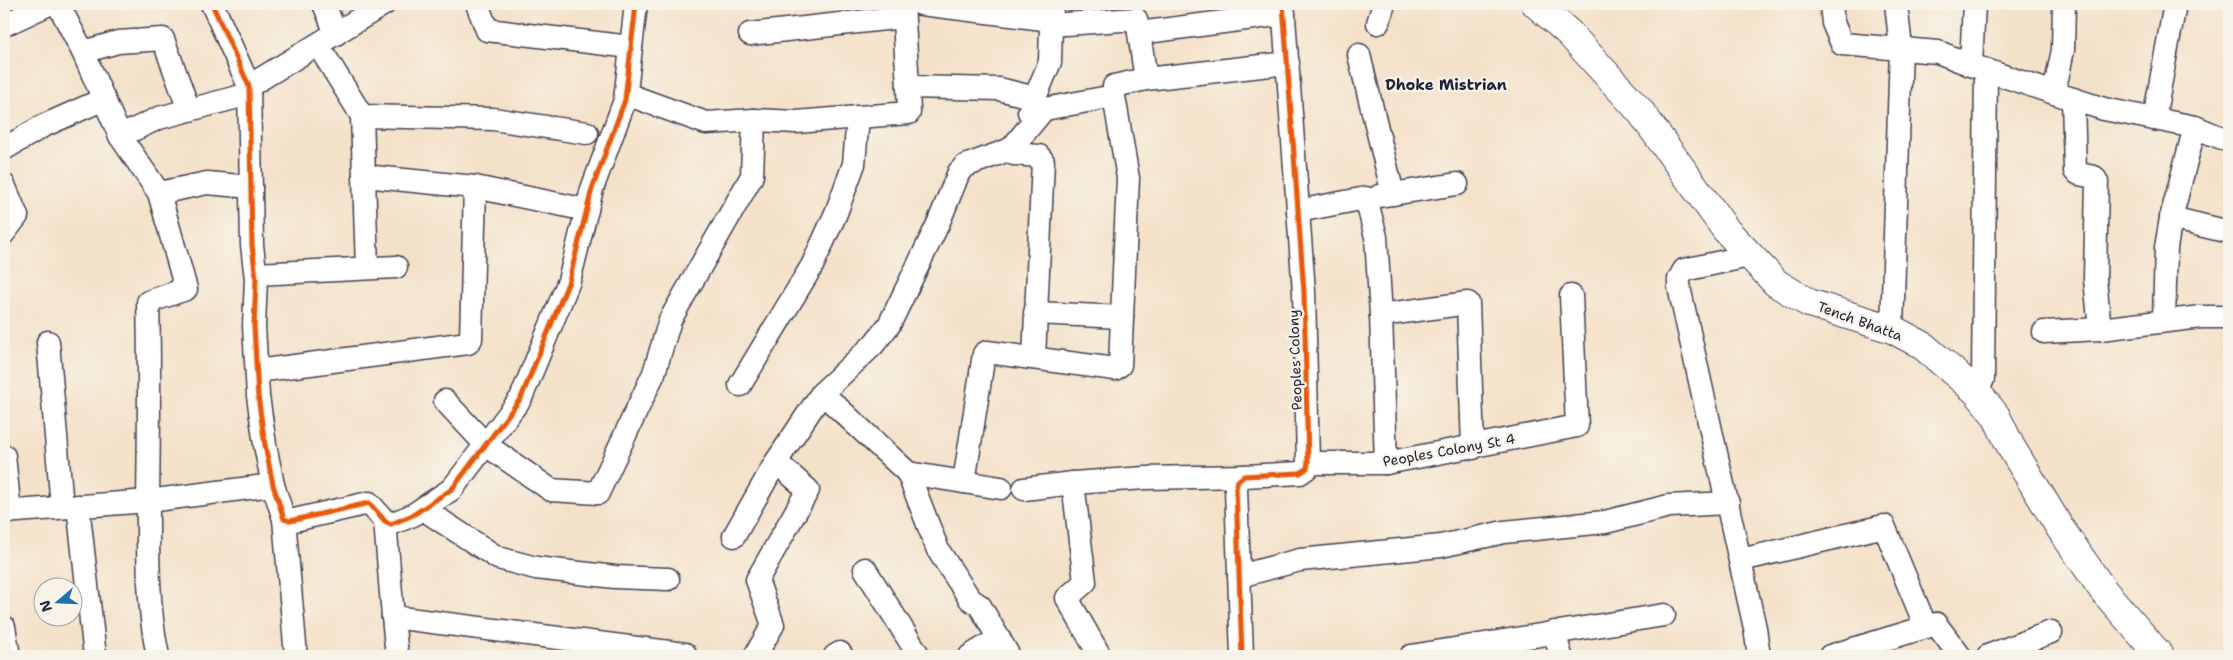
<svg xmlns="http://www.w3.org/2000/svg" width="2233" height="660" viewBox="0 0 2233 660" font-family="'Shantell Sans',sans-serif">
	<rect width="100%" height="100%" fill="#f7f3e8"/>
	<filter id="ink" filterUnits="userSpaceOnUse"><feTurbulence type="fractalNoise" baseFrequency=".02" numOctaves="2"/><feDisplacementMap in="SourceGraphic" scale="10" xChannelSelector="R" yChannelSelector="G"/><feConvolveMatrix kernelMatrix="1 2 1 2 8 2 1 2 1" color-interpolation-filters="sRGB"/></filter>
	<filter id="wash" filterUnits="userSpaceOnUse"><feTurbulence type="fractalNoise" baseFrequency=".0096" numOctaves="4" result="noise"/><feDisplacementMap in="SourceGraphic" scale="20" xChannelSelector="R" yChannelSelector="G"/><feGaussianBlur stdDeviation="1.12" result="paint"/><feColorMatrix in="noise" values="0 0 0 0 0 0 0 0 0 0 0 0 0 0 0 0 0 1.4 0 .05"/><feComposite in="paint" operator="in"/></filter>
	<g filter="url(#wash)">
		<rect width="100%" height="100%" fill="#f4e1c9"/>
	</g>
	<g filter="url(#ink)">
		<g fill="none" stroke-linecap="round" stroke-linejoin="round">
			<defs>
				<g id="minor">
					<path d="M 58,4 L 83,52 L 120,136"/>
					<path d="M 212,4 L 249,86 L 252,245 L 256,279 L 254,326 L 258,396 L 265,445 L 273,485 L 284,519 L 290,521 L 369,503 L 385,521 L 391,524 L 413,515 L 452,489 L 521,398 L 569,281 L 592,189 L 625,100 L 636,4"/>
					<path d="M 324,4 L 336,34"/>
					<path d="M 477,4 L 487,30 L 631,47"/>
					<path d="M 903,4 L 908,87 L 999,89 L 1035,98"/>
					<path d="M 921,4 L 1051,20"/>
					<path d="M 1052,4 L 1051,25 L 1136,19 L 1139,33 L 1284,14"/>
					<path d="M 1831,4 L 1833,23 L 1842,44 L 1938,52 L 1971,65 L 2054,93 L 2104,109 L 2195,127 L 2229,141"/>
					<path d="M 1378,23 L 1384,4"/>
					<path d="M 4,25 L 49,4"/>
					<path d="M 1051,25 L 1050,62 L 1029,112 L 1114,96 L 1114,86 L 1146,79"/>
					<path d="M 1139,33 L 1146,79 L 1288,63"/>
					<path d="M 750,34 L 903,17"/>
					<path d="M 318,45 L 362,116 L 493,119 L 587,133"/>
					<path d="M 83,52 L 118,42 L 163,39 L 189,110"/>
					<path d="M 1359,55 L 1393,194"/>
					<path d="M 1971,65 L 1974,4"/>
					<path d="M 249,86 L 384,4"/>
					<path d="M 2054,93 L 2063,50 L 2064,4"/>
					<path d="M 626,94 L 706,123 L 754,120 L 796,122 L 909,113 L 908,87"/>
					<path d="M 2073,99 L 2075,171 L 2079,174 L 2094,177 L 2097,182 L 2095,279 L 2100,329"/>
					<path d="M 362,116 L 364,176 L 475,187 L 587,210"/>
					<path d="M 2154,119 L 2175,4"/>
					<path d="M 4,149 L 43,126 L 104,99"/>
					<path d="M 1011,149 L 1014,154 L 1039,156 L 1043,161 L 1034,358"/>
					<path d="M 364,176 L 367,268"/>
					<path d="M 4,185 L 17,216 L 4,233"/>
					<path d="M 159,193 L 207,183 L 251,187"/>
					<path d="M 1379,196 L 1457,184"/>
					<path d="M 1298,211 L 1366,198 L 1376,237 L 1381,315 L 1468,303 L 1473,448"/>
					<path d="M 2171,218 L 2225,231"/>
					<path d="M 1749,256 L 1684,270 L 1679,279 L 1679,287 L 1755,628 L 1759,656"/>
					<path d="M 256,274 L 396,267"/>
					<path d="M 1035,313 L 1122,317"/>
					<path d="M 1381,315 L 1386,463"/>
					<path d="M 2164,321 L 2166,248 L 2171,218 L 2195,127"/>
					<path d="M 1892,329 L 1901,48 L 1896,4"/>
					<path d="M 2044,332 L 2100,329 L 2201,317 L 2229,317"/>
					<path d="M 48,342 L 62,507"/>
					<path d="M 257,371 L 468,343 L 471,339 L 475,187"/>
					<path d="M 740,385 L 812,266 L 836,213 L 854,164 L 858,117"/>
					<path d="M 1977,392 L 1983,379 L 1986,70"/>
					<path d="M 822,393 L 908,473 L 938,550 L 970,599 L 980,606 L 1009,656"/>
					<path d="M 445,401 L 486,445 L 551,490 L 598,493 L 654,373 L 670,320 L 752,176 L 754,120"/>
					<path d="M 4,456 L 10,512"/>
					<path d="M 1308,463 L 1386,463 L 1577,426 L 1571,296"/>
					<path d="M 908,473 L 1001,488"/>
					<path d="M 964,482 L 984,354 L 987,352 L 1115,369 L 1120,365 L 1128,178 L 1114,96"/>
					<path d="M 1073,483 L 1145,478 L 1244,476"/>
					<path d="M 1024,489 L 1073,483 L 1085,582 L 1067,598 L 1100,656"/>
					<path d="M 78,506 L 95,656"/>
					<path d="M 423,509 L 498,558 L 536,568 L 615,577 L 668,579"/>
					<path d="M 4,512 L 148,501 L 273,485"/>
					<path d="M 284,519 L 296,656"/>
					<path d="M 385,521 L 393,617 L 685,654"/>
					<path d="M 734,536 L 776,462 L 822,393 L 873,345 L 889,325 L 938,224 L 959,172 L 965,166 L 1011,149 L 1044,109"/>
					<path d="M 1741,560 L 1884,526 L 1926,627"/>
					<path d="M 865,569 L 919,656"/>
					<path d="M 1239,576 L 1300,560 L 1441,546 L 1504,532 L 1605,522 L 1669,506 L 1728,503"/>
					<path d="M 393,617 L 397,656"/>
					<path d="M 4,627 L 9,656"/>
					<path d="M 1554,632 L 1561,656"/>
					<path d="M 158,656 C 147,606 148,552 148,500 C 149,434 150,368 148,302 L 186,289 L 159,193 L 120,136 L 159,118 L 249,94"/>
					<path d="M 755,656 L 773,625 L 757,580 L 808,490 L 776,462"/>
					<path d="M 835,656 L 840,653 L 842,656"/>
					<path d="M 970,656 L 999,638"/>
					<path d="M 1242,656 L 1236,488 L 1238,481 L 1244,476 L 1300,473 L 1307,468 L 1308,463 L 1304,292 L 1283,4"/>
					<path d="M 1411,656 L 1664,615"/>
					<path d="M 1830,656 L 1936,624 L 1960,656"/>
					<path d="M 1988,656 L 2051,632"/>
				</g>
				<path id="major" d="M 1536,4 L 1569,33 L 1640,111 L 1726,230 L 1776,283 L 1809,303 L 1892,329 L 1922,345 L 1977,392 L 1996,416 L 2011,447 L 2060,528 L 2103,590 L 2160,656"/>
			</defs>
			<use href="#minor" stroke="#423f50" stroke-width="25"/>
			<use href="#major" stroke="#423f50" stroke-width="30"/>
			<use href="#minor" stroke="#fff" stroke-width="22"/>
			<use href="#major" stroke="#fff" stroke-width="28"/>
			<defs>
				<g id="cycleway">
					<path d="M 212,4 L 249,86 L 252,245 L 256,279 L 254,326 L 258,396 L 265,445 L 273,485 L 284,519 L 290,521 L 369,503 L 385,521 L 391,524 L 413,515 L 452,489 L 521,398 L 569,281 L 592,189 L 625,100 L 636,4"/>
					<path d="M 1242,656 L 1236,488 L 1238,481 L 1244,476 L 1300,473 L 1307,468 L 1308,463 L 1304,292 L 1283,4"/>
				</g>
			</defs>
			<use href="#cycleway" stroke="#f7f3e8" stroke-width="8"/>
			<use href="#cycleway" stroke="#e8590c" stroke-width="5"/>
		</g>
	</g>
	<g text-anchor="middle" stroke-width="5" stroke-linejoin="round" paint-order="stroke">
		<g font-size="14" fill="#22223b" stroke="#f7f3e8">
			<text transform="translate(1860 321) rotate(20)" y="5">Tench Bhatta</text>
			<text transform="translate(1295 360) rotate(-92)" y="5">Peoples Colony</text>
			<text transform="translate(1449 450) rotate(-10)" y="5">Peoples Colony St 4</text>
		</g>
		<g font-size="15" font-weight="bold" fill="#22223b" stroke="#f7f3e8">
			<text x="1446" y="90">Dhoke Mistrian</text>
		</g>
	</g>
	<rect width="2233" height="660" fill="none" stroke="#f7f3e8" stroke-width="20"/>
	<g transform="translate(58 602) rotate(251)"><circle r="24" fill="#f7f3e8" stroke="#a29fa3"/>
	<path d="M0-4L9 19L0 12L-9 19Z" fill="#1f6fb2"/>
	<text y="-8" font-size="14" font-weight="bold" text-anchor="middle" fill="#22223b">N</text>
	</g>
</svg>
